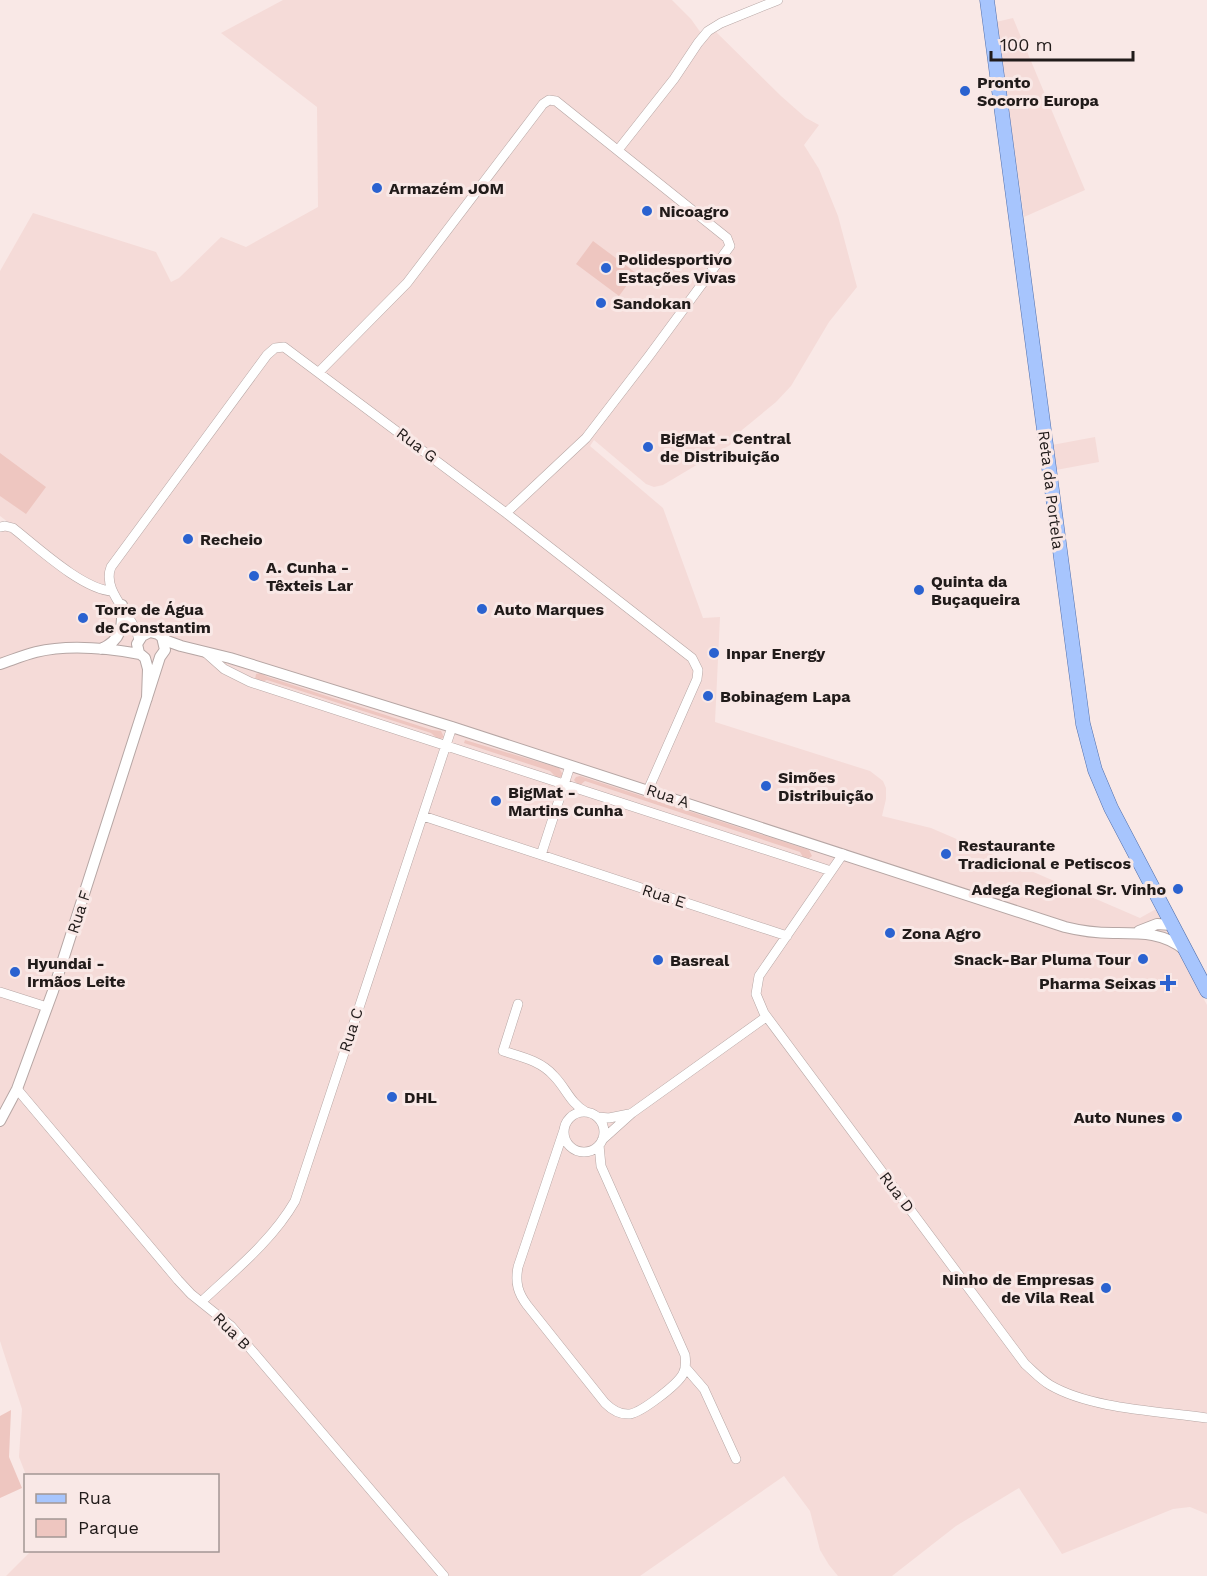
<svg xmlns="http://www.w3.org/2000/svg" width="1207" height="1576" font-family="'Work Sans',sans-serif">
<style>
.built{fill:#f5dbd8}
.green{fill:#eec6c0}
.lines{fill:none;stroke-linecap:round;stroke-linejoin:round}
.minor-casing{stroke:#b6a6a4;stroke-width:10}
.tertiary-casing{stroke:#b6a6a4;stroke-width:12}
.primary-casing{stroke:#5270ac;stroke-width:15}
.minor{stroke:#fff;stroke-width:9}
.tertiary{stroke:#fff;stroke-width:10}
.primary{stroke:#a7c5fd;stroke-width:14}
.poi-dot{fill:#2a62d0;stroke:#f9e8e6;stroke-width:2}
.labels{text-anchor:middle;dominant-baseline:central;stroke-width:6;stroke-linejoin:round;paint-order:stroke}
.poi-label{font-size:16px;font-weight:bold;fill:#211b1a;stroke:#f9e8e6;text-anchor:start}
.street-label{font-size:16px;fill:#211b1a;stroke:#f9e8e6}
</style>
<rect width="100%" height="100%" fill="#f9e8e6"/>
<!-- built -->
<path class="built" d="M 283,0 L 672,0 L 691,19 L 703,36 L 712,28 L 781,96 L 806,118 L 819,125 L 804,145 L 819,169 L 838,216 L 857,287 L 829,322 L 791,386 L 776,402 L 742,430 L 730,445 L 663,485 L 654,487 L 646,484 L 594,440 L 590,446 L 663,508 L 703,618 L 720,617 L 715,722 L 870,771 L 883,781 L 886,788 L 886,799 L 882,816 L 931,828 L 1140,918 L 1156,909 L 1207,1005 L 1207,1514 L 1190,1507 L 1173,1509 L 1062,1554 L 1019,1488 L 956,1526 L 892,1576 L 838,1576 L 829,1565 L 820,1550 L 810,1511 L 784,1476 L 640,1576 L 6,1576 L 31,1551 L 218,1550 L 218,1476 L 26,1475 L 19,1457 L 22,1409 L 0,1341 L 0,531 L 12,525 L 0,516 L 0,271 L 33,213 L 156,252 L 171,282 L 179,278 L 221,237 L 246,247 L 318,207 L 317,107 L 221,33 Z
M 1013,18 L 1085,190 L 1024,217 L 996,22 Z
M 1095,437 L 1099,462 L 1056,470 L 1052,445 Z"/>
<!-- green -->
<path class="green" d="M 593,241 L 636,273 L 619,296 L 576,264 Z
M 0,453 L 46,487 L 26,514 L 0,496 Z
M 260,673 L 268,677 L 432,730 L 441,731 L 444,737 L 439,740 L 431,733 L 267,680 L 261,682 L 255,680 L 256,674 Z
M 465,740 L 559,768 L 563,775 L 561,777 L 557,778 L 550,771 L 464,743 Z
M 580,776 L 809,850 L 812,856 L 808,859 L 803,857 L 800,852 L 585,781 L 579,786 L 574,780 L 576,777 Z
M 11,1410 L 9,1457 L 22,1488 L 0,1498 L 0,1416 Z"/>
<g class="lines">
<!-- minor casing -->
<g class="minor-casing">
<path id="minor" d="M 618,150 L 674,79 L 698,43 L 708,31 L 721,23 L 778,0
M 319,372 L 407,283 L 543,104 L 549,100 L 556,101 L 727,238 L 730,246 L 649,356 L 586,438 L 506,513
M 0,527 L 5,526 L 13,528 C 36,546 83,590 112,591
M 139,640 C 134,615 101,592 111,567 L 267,355 L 275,348 L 284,347 L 506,513 L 692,658 L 698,670 L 697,679 L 648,790
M 206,653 L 224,669 L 250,682 L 831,871
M 423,816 L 787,936
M 843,854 L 759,976 L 756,994 L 764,1013 L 1025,1364 C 1033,1371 1040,1379 1050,1385 C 1091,1409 1159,1411 1207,1418
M 541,855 L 570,766
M 0,992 L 47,1007
M 518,1004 L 503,1051 C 522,1057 541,1061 554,1076 C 566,1088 570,1103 586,1112
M 17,1089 L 178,1280 L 191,1294 L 231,1326 L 444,1576
M564 1132a20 20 0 1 1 40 0a20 20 0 1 1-40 0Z
M 598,1117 L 609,1118 L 629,1114
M 564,1130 L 518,1267 C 515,1283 518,1293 527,1305 L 605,1403 C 612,1410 620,1415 630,1414 C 642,1412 677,1385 683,1374 C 686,1368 686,1362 685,1355 L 601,1166 L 599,1145
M 602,1140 L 632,1113 L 766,1017
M 201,1302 C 234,1271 272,1241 295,1201 L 452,727
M 685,1367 L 704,1389 L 736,1459"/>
</g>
<!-- tertiary casing -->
<g class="tertiary-casing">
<path id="tertiary" d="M 101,649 C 122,640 123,626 122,605
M 0,664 C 12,660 24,655 36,652 C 69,644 107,648 140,654
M 147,698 L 148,669 L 145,658 L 139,653 L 137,644 L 142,636 L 150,632 L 158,634 L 167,641 L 181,646 L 230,658 L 452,727 L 1065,927 C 1081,931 1097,933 1113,933 C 1140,933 1163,932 1185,950
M 1139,931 L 1157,924 L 1172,925
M 0,1121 L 17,1089 L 53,991 L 160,657 L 165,650 L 162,637"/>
</g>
<!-- primary casing -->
<g class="primary-casing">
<path id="primary" d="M 987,0 L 1083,724 L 1095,770 L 1111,808 L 1207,991"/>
</g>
<!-- minor -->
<use href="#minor" class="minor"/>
<!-- tertiary -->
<use href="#tertiary" class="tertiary"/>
<!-- primary -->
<use href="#primary" class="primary"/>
</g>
<!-- markers -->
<g class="poi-dot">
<circle cx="965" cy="91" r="6"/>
<circle cx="377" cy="188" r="6"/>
<circle cx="647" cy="211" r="6"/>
<circle cx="606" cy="268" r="6"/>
<circle cx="601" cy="303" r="6"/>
<circle cx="648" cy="447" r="6"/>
<circle cx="188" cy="539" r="6"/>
<circle cx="254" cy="576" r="6"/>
<circle cx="919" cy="590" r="6"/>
<circle cx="482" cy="609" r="6"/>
<circle cx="83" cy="618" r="6"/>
<circle cx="714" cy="653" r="6"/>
<circle cx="708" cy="696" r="6"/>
<circle cx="766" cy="786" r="6"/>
<circle cx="496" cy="801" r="6"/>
<circle cx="946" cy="854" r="6"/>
<circle cx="1178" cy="889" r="6"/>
<circle cx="890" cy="933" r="6"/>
<circle cx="1143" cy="959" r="6"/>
<circle cx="658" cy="960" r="6"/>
<circle cx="15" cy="972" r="6"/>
<path d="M1165 974h6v6h6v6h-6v6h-6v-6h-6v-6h6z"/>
<circle cx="392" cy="1097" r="6"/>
<circle cx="1177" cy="1117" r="6"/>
<circle cx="1106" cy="1288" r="6"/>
</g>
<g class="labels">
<!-- poi labels -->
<g class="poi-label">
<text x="977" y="82">Pronto<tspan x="977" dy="18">Socorro Europa</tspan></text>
<text x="389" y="188">Armazém JOM</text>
<text x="659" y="211">Nicoagro</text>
<text x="618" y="259">Polidesportivo<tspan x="618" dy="18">Estações Vivas</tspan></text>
<text x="613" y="303">Sandokan</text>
<text x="660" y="438">BigMat - Central<tspan x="660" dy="18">de Distribuição</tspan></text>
<text x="200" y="539">Recheio</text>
<text x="266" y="567">A. Cunha -<tspan x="266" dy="18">Têxteis Lar</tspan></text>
<text x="931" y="581">Quinta da<tspan x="931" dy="18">Buçaqueira</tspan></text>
<text x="95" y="609">Torre de Água<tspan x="95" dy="18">de Constantim</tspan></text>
<text x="494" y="609">Auto Marques</text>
<text x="726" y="653">Inpar Energy</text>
<text x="720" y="696">Bobinagem Lapa</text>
<text x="778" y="777">Simões<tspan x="778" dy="18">Distribuição</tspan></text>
<text x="508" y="792">BigMat -<tspan x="508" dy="18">Martins Cunha</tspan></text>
<text x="958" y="845">Restaurante<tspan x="958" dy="18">Tradicional e Petiscos</tspan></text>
<text x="1166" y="889" text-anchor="end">Adega Regional Sr. Vinho</text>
<text x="902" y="933">Zona Agro</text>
<text x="1131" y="959" text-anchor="end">Snack-Bar Pluma Tour</text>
<text x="670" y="960">Basreal</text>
<text x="27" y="963">Hyundai -<tspan x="27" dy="18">Irmãos Leite</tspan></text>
<text x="1156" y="983" text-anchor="end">Pharma Seixas</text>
<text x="404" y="1097">DHL</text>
<text x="1165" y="1117" text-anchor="end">Auto Nunes</text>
<text x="1094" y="1279" text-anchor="end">Ninho de Empresas<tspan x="1094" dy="18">de Vila Real</tspan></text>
</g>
<!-- street labels -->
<g class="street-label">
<text transform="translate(417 445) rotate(37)">Rua G</text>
<text transform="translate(1051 490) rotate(83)">Reta da Portela</text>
<text transform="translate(668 796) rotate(18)">Rua A</text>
<text transform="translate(664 896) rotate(18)">Rua E</text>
<text transform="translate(79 912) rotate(-72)">Rua F</text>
<text transform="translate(351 1030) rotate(-72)">Rua C</text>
<text transform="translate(897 1192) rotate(53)">Rua D</text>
<text transform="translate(232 1331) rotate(45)">Rua B</text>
</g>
</g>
<!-- legend -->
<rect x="24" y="1474" width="195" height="78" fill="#f9e8e6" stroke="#a39694" stroke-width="1.5"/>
<rect x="36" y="1494" width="30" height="9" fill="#a7c5fd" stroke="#a39694" stroke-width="1.5"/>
<text x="78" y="1504" font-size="18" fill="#211b1a">Rua</text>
<rect x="36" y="1519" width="30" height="18" fill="#eec6c0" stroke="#a39694" stroke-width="1.5"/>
<text x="78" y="1534" font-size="18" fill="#211b1a">Parque</text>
<!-- scale -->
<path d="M991 51v9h142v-9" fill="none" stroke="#211b1a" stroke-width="3"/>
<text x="1000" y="51" font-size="18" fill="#211b1a" stroke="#f9e8e6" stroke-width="4.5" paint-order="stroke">100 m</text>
</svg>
